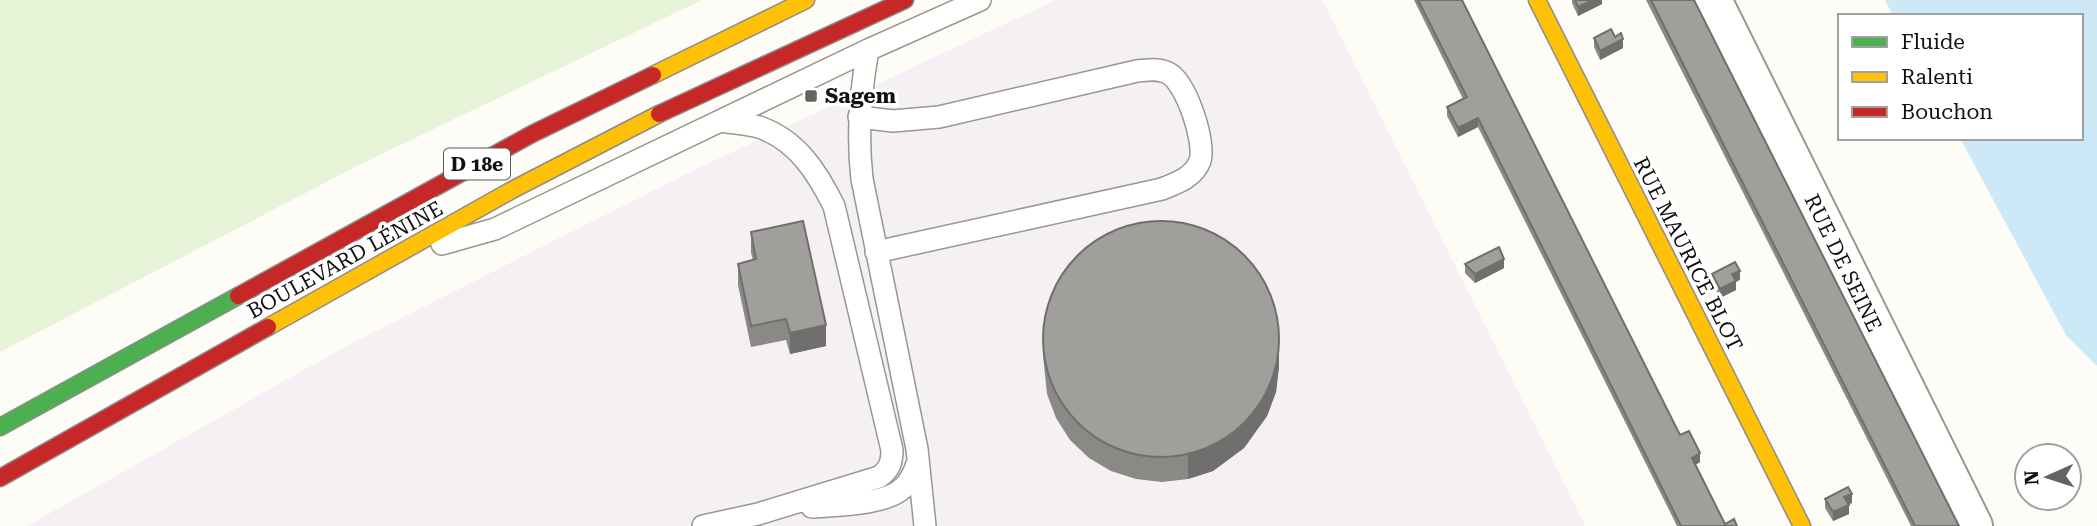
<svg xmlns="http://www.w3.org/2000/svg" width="2097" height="526" font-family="'Roboto Serif',serif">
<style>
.industrial{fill:#f5f0f3}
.green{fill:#e7f3d7}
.water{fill:#cde8f7}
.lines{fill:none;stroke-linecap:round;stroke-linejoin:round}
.lane-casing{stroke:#979795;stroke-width:24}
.street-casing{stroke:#979795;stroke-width:42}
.fast-casing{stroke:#8e8d8b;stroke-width:19}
.slow-casing{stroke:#8e8d8b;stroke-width:19}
.jam-casing{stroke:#8e8d8b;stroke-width:19}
.lane{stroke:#fffffe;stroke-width:21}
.street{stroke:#fffffe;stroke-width:38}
.fast{stroke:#4caf50;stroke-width:16}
.slow{stroke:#ffc107;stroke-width:16}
.jam{stroke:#c62828;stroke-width:16}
.wall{fill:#8a8986}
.shaded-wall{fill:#716f6d}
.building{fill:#a19f9c;stroke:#716f6d;stroke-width:2}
.poi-dot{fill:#646362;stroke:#fff;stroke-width:2.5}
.labels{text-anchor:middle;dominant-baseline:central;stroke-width:7;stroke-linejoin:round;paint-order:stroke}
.shield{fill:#fff;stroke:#585858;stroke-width:2}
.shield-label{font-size:19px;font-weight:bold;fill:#111}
.poi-label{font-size:21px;font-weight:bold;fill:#111;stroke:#fff;text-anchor:start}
.street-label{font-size:21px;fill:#111;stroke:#fff}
</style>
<rect width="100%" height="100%" fill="#fdfcf7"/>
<!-- industrial -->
<path class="industrial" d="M 1056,0 L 1322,0 L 1585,526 L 27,526 L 350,344 L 690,172 Z"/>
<!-- green -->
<path class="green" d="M 0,0 L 702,0 L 363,163 L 0,352 Z"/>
<!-- water -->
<path class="water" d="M 1885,0 L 2097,0 L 2097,366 L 2066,335 L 1960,138 L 2081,138 L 2081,16 L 1893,16 Z"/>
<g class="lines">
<!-- lane casing -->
<g class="lane-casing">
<path id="lane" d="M 868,50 C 860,93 857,135 862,179 L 917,449 L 925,526
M 859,117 L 893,121 L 939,117 L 1137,71 C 1148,70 1158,68 1168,73 C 1186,82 1206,142 1200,161 C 1193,178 1177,183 1162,189 L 876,252
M 442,244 L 495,229 L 868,50 L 980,0
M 812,507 C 837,505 885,505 903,488 C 910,481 914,473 917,464
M 703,526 L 758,514 L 879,477 C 889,470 892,463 892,450 L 834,206 C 817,172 797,140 759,127 C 747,124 732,123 720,121"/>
</g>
<!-- street casing -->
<g class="street-casing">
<path id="street" d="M 1712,0 L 1973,526"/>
</g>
<!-- fast casing -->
<g class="fast-casing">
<path id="fast" d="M 0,427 L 238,296"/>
</g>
<!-- slow casing -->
<g class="slow-casing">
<path id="slow" d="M 1537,0 L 1802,526
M 653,75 L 806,0
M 268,327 L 512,190 L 659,114"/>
</g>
<!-- jam casing -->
<g class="jam-casing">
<path id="jam" d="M 659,114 L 905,0
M 238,296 L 532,134 L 653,75
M 0,478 L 268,327"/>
</g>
<!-- lane -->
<use href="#lane" class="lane"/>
<!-- street -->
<use href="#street" class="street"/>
<!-- fast -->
<use href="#fast" class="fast"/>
<!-- slow -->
<use href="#slow" class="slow"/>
<!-- jam -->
<use href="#jam" class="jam"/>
</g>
<!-- wall -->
<path class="wall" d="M 1414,0 L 1462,0 L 1680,435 L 1700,462 L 1695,465 L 1725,524 L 1737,526 L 1677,526 L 1478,127 L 1458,137 L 1447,116 L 1447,107 L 1463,99 Z
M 1572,0 L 1602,0 L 1602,4 L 1578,16 L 1572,3 Z
M 1646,0 L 1694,0 L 1959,526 L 1911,526 Z
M 1615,37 L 1623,48 L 1600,60 L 1594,47 L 1594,38 Z
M 751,232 L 826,346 L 790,354 L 786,340 L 751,347 L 738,285 L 738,264 L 753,260 L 751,253 Z
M 1465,264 L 1504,268 L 1475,283 L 1465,273 Z
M 1712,274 L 1740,280 L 1736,281 L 1736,290 L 1720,298 L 1712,283 Z
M 1043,330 L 1279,366 L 1276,392 L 1267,416 L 1244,448 L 1213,471 L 1188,479 L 1162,482 L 1136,479 L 1111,471 L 1089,458 L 1070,440 L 1056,418 L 1047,394 L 1043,355 Z
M 1825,499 L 1852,503 L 1848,504 L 1849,514 L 1833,521 L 1825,508 Z"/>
<!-- shaded-wall -->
<path class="shaded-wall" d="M 1593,0 L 1602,0 L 1602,4 L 1578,16 L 1578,7 Z
M 1623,39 L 1623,48 L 1600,60 L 1600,51 Z
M 1478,118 L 1478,127 L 1458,137 L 1458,128 Z
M 1504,259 L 1504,268 L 1475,283 L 1475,274 Z
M 1740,271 L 1740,280 L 1732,283 L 1732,274 Z
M 1736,281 L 1736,290 L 1720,298 L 1720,289 Z
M 826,325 L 826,346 L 790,354 L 790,333 Z
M 1279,342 L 1279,366 L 1276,392 L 1267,416 L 1244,448 L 1213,471 L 1188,479 L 1188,455 Z
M 1700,453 L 1700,462 L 1692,467 L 1692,458 Z
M 1852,494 L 1852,503 L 1844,506 L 1844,497 Z
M 1849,505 L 1849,514 L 1833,521 L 1833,512 Z"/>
<!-- building -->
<path class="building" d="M 1418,0 L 1462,0 L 1680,435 L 1689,431 L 1700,453 L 1692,458 L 1725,524 L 1734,519 L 1737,526 L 1681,526 L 1478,118 L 1458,128 L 1447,107 L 1467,97 Z
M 1575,0 L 1593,0 L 1578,7 Z
M 1651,0 L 1694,0 L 1959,526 L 1915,526 Z
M 1611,29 L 1615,37 L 1621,33 L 1623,39 L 1600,51 L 1594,38 Z
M 803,221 L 826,325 L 790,333 L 786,319 L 751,326 L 738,264 L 756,259 L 751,232 Z
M1043 339a118 118 0 1 1 236 0a118 118 0 1 1-236 0Z
M 1499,247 L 1504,259 L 1475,274 L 1465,264 Z
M 1735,262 L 1740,271 L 1732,274 L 1736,281 L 1720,289 L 1712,274 Z
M 1848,487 L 1852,494 L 1844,497 L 1849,505 L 1833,512 L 1825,499 Z"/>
<!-- markers -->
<rect class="poi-dot" x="804" y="89" width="14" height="14" rx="3.5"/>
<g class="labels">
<!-- shield labels -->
<rect class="shield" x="444" y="148.5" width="66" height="31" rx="5"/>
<g class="shield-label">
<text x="477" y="164">D 18e</text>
</g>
<!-- poi labels -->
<g class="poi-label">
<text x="825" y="96">Sagem</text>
</g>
<!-- street labels -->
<g class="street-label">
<text transform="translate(1688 254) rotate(63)">RUE MAURICE BLOT</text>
<text transform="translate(345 260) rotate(-29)">BOULEVARD LÉNINE</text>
<text transform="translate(1843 263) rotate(64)">RUE DE SEINE</text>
</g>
</g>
<!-- legend -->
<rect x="1838" y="14" width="245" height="126" fill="#ffffff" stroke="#a0a0a0" stroke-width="2"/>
<rect x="1852" y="37" width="35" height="10" fill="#4caf50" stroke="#a0a0a0" stroke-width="2"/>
<text x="1901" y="49" font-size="21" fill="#111111">Fluide</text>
<rect x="1852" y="72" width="35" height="10" fill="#ffc107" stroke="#a0a0a0" stroke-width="2"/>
<text x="1901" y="84" font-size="21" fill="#111111">Ralenti</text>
<rect x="1852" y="107" width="35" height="10" fill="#c62828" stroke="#a0a0a0" stroke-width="2"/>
<text x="1901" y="119" font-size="21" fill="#111111">Bouchon</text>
<!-- north arrow -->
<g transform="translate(2048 477) rotate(267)"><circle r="33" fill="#ffffff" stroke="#a0a0a0" stroke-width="2"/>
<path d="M0-5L12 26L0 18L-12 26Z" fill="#646362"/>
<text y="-10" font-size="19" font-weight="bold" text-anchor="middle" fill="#111111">N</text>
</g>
</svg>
